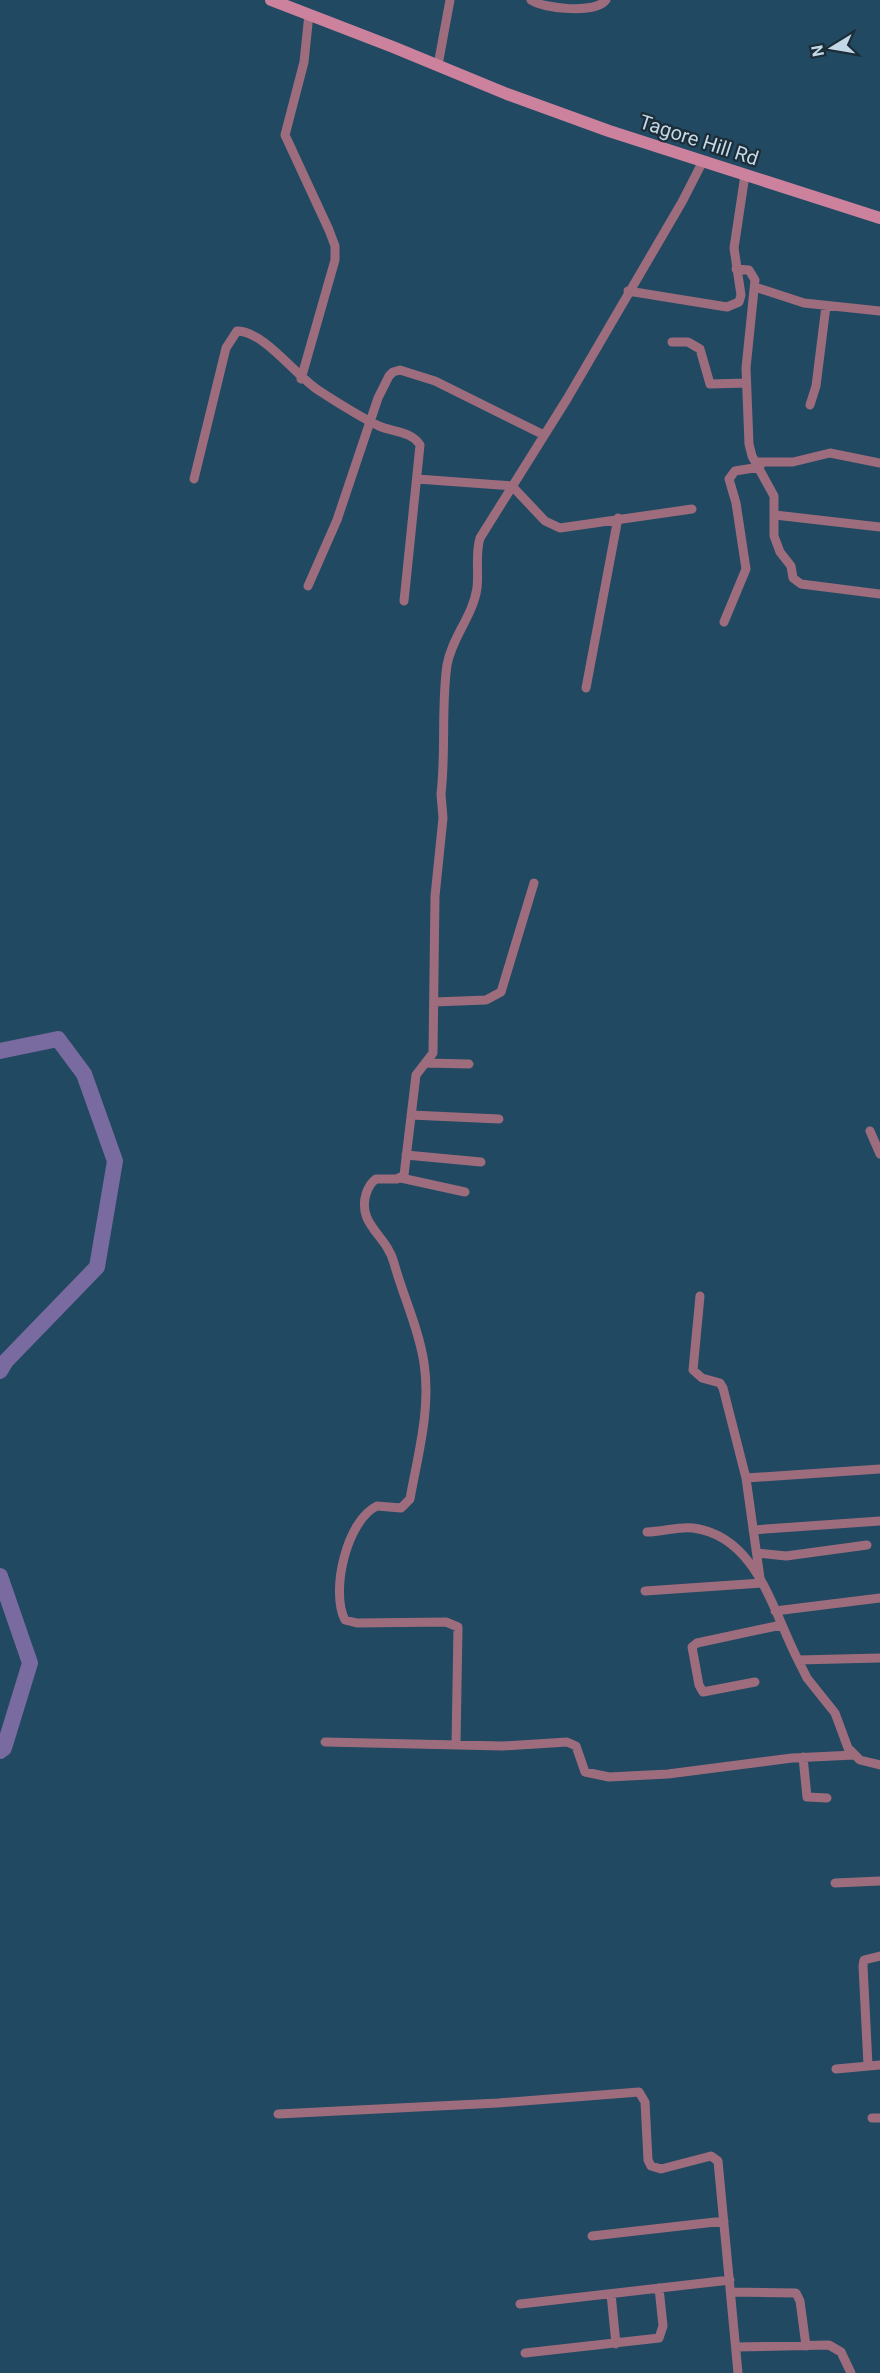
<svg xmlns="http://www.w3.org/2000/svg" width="880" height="2373" font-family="Roboto,sans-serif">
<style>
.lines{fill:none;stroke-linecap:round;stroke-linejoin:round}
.river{stroke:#796a9f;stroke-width:16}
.minor{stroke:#9d6d7e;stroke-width:9}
.secondary{stroke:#cc829d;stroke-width:12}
.labels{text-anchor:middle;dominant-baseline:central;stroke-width:4.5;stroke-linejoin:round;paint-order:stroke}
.street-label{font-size:20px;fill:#c3d8e6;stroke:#1c2d38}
</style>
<rect width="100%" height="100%" fill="#214961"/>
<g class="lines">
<!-- river -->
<path class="river" d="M 0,1051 L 58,1039 L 84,1074 L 115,1161 L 97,1267 L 6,1361 L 0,1371
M 0,1576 L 30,1663 L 4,1748 L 0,1751"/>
<!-- minor -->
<path class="minor" d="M 531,0 C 544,9 596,14 606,0
M 438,65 L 450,0
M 736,269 L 749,270 L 755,280 L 746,368 L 749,444 L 752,456 L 774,496 L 774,536 L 780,552 L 791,566 L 793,578 L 801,584 L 880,594
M 755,287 L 804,303 L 880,311
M 628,291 L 727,307 L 739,302 L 741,295 L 734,248 L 745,175
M 672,342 L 688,342 L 700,349 L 710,384 L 746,383
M 301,379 L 335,260 L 335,246 L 329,230 L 285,135 L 304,62 L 309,14
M 810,405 L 816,386 L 826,306
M 756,462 L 793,462 L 830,453 L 880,463
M 194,479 L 226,348 L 237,331 C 264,331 295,375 318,390 C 338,403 358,416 379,426 C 393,432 411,431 420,445 L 404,601
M 417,479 L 512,486 L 545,521 L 560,528 L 692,509
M 775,515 L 880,527
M 308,586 L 337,520 L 378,398 L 389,376 L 393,372 L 400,370 L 435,381 L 544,435
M 724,622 L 746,569 L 736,503 L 729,479 L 735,471 L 760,467
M 586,688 L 618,518
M 434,1002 L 486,1000 L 501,992 L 534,883
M 426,1063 L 469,1064
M 411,1115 L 499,1119
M 870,1131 L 880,1154
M 406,1155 L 481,1162
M 401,1178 L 465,1192
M 700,1296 L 693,1370 L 702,1378 L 720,1383 L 723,1388 L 746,1478 L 760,1578
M 746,1478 L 880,1469
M 753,1530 L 880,1521
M 647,1532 C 662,1532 679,1526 693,1528 C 757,1536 773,1612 798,1660
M 757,1553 L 786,1556 L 867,1545
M 645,1591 L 762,1583
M 775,1611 L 880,1598
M 880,1658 L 798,1660 L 807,1678 L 835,1713 L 848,1748 L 860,1760 L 880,1765
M 755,1682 L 703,1692 L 699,1685 L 692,1647 L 697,1643 L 781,1625
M 325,1742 L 503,1746 L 567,1742 L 576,1746 L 585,1772 L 609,1777 L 668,1774 L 792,1758 L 854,1755
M 456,1745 L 458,1627 L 446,1622 L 357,1623 L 345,1620 C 330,1591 347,1520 377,1506 L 401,1508 L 410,1499 C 418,1454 431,1409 424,1363 C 419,1329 403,1296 394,1263 C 387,1235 357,1225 366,1194 C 368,1188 370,1183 376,1179 L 397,1179 L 404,1175 L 416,1075 L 433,1053 L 435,896 L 443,818 L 441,794 C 446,751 441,707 447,665 C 452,637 473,616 477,588 C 479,571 475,555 480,538 L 567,399 L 682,202 L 703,161
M 803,1757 L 807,1797 L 827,1798
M 835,1883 L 880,1881
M 868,2065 L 863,1966 L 864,1960 L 880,1956
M 836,2069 L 880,2065
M 278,2114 L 498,2103 L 639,2092 L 645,2102 L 648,2160 L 651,2166 L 661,2169 L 711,2156 L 718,2161 L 738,2373
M 872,2118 L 880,2118
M 592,2236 L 724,2221
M 731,2292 L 796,2293 L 800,2301 L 806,2346
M 611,2294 L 616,2344
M 520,2304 L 730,2280
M 736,2347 L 829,2345 L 841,2352 L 851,2373
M 525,2353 L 659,2338 L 663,2326 L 659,2288"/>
<!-- secondary -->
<path class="secondary" d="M 271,0 L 393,47 L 507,94 L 609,131 L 880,218"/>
</g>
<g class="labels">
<!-- street labels -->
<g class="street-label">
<text transform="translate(699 140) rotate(18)">Tagore Hill Rd</text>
</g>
</g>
<!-- north arrow -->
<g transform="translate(832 48) rotate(259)" stroke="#1c2d38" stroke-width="4.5" paint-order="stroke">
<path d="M0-4.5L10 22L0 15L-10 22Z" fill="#c3d8e6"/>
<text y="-9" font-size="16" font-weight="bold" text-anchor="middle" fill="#c3d8e6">N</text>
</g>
</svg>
